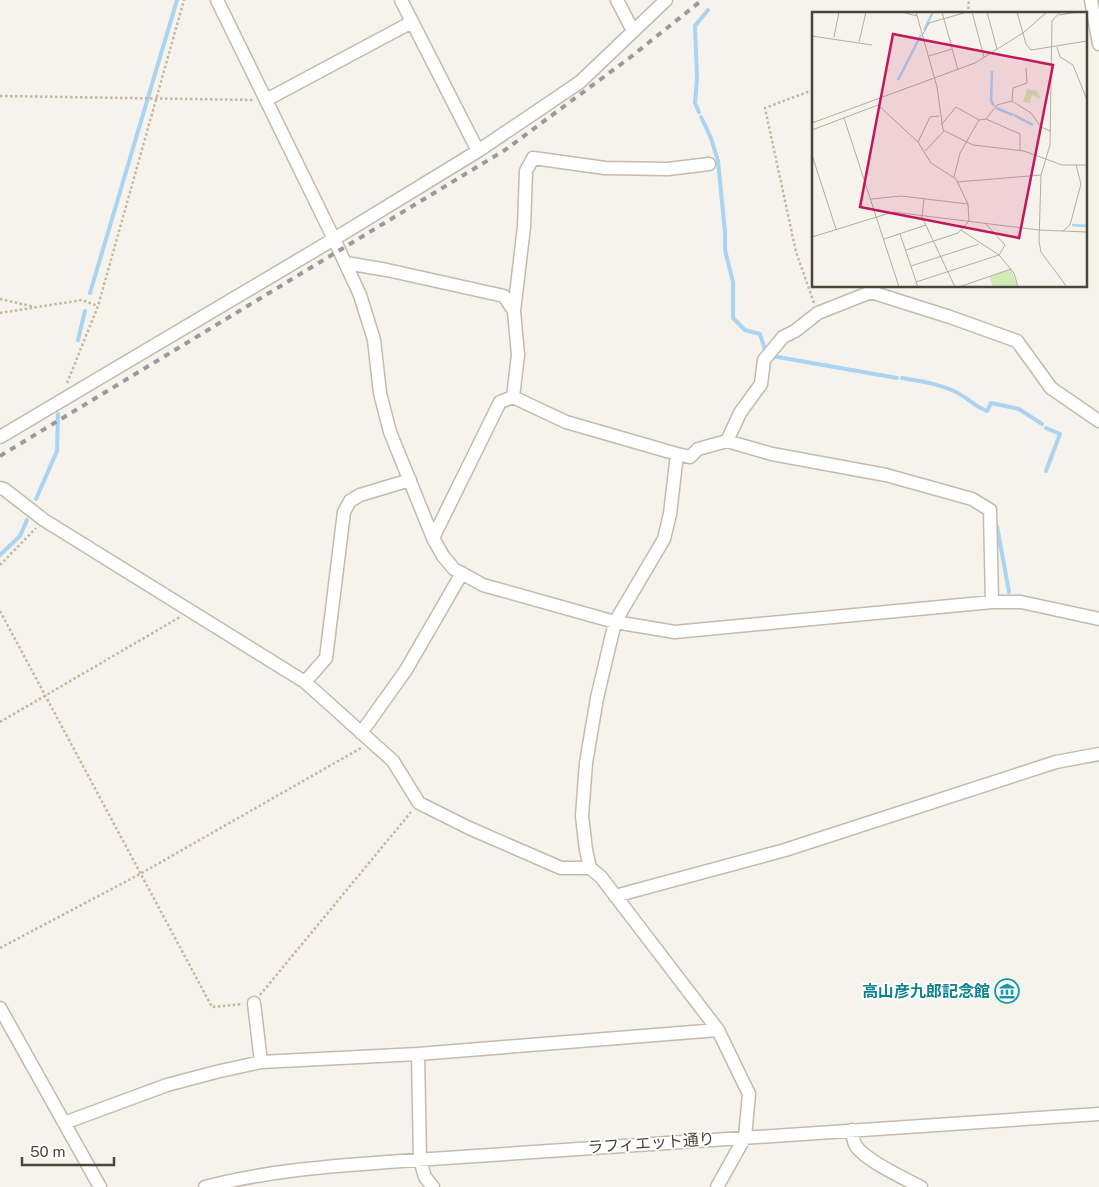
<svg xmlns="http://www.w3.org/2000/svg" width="1099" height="1187" font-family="'Public Sans','Noto Sans JP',sans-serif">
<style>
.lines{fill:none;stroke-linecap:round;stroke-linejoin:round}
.stream{stroke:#a9d4f2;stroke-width:4}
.minor-casing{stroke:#c2bbae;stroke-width:15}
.path{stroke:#c4b79f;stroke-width:2.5;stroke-dasharray:2.5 2.5;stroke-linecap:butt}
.minor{stroke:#fff;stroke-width:12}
.rail{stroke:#9a9a9a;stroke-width:4;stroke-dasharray:6 6;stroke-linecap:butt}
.labels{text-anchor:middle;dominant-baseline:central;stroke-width:4;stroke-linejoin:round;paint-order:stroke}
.culture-label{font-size:16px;font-weight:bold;fill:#0d838f;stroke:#fff;text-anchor:end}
.street-label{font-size:16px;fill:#4b4439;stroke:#fff}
.inset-river{fill:none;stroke:#a9d4f2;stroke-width:2.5}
.inset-road{fill:none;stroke:#b2ada4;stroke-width:1}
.view{fill:#c2185b;fill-opacity:0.15;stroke:#c2185b;stroke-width:2.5}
.inset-edge{fill:none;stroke:#4b4439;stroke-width:2.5}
</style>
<rect width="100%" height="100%" fill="#f6f3ec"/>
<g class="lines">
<!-- stream -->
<path class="stream" d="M 699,112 L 695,103 L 697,78 L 695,26 L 708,10
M 701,117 L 711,138 L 718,161 L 725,232 L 725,250 L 733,282 L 733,318 L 745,330 L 760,334 L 766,353
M 90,293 L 177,0
M 78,340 L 85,311
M 772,356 L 897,378
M 902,378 C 921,381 939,384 956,392 C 967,397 975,407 987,411 L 991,403 L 1019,409 L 1042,424
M 1046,428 L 1060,434 L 1046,471
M 36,499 L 57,451 L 58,414
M 997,526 L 1009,592
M 0,555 L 20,536 L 27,520"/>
<!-- minor casing -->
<g class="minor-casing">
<path id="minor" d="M 217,0 L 334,239 L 360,295 L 374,340 L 380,393 L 390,432 L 433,538 L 443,556 L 454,569 L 483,585 L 615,622 L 675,632 L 992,602 L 1021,602 L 1099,619
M 401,0 L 478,151
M 617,0 L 633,31
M 1091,0 L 1099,44
M 266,100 L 412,22
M 346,263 L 387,270 L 504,296 L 514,311
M 513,397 L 518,355 L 514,311 L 524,227 L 526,171 L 533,158 L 605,168 L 668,169 L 709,164
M 0,437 L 334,239 L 478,151 L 580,82 L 666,0
M 727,441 L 740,413 L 761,384 L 764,360 L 783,337 L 795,331 L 818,313 L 871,292 L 950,317 L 1017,341 L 1051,388 L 1099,421
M 0,488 L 4,489 L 44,520 L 305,682 L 393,761 L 419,803 L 469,828 L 561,868 L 590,868 L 601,877 L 718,1030 L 749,1094 L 745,1137 L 717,1187
M 433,538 L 500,402 L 513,397 L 566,422 L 677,454 L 690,457 L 698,449 L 727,441 L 772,454 L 886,475 L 972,499 L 990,510 L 992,602
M 305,682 L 326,658 L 344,512 L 350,501 L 360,495 L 410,480
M 361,733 L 406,670 L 462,573
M 590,868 L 586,850 L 582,816 L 586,763 L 597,698 L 615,622 L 664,539 L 670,514 L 677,454
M 615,896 L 785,850 L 1056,762 L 1099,754
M 254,1003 L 261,1062
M 0,1008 L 100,1187
M 418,1054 L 420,1160 L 425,1177 L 433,1187
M 64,1123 L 167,1085 L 216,1072 L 261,1062 L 418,1054 L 718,1030
M 852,1130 C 853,1136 853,1141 856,1146 C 865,1160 905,1179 921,1187
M 205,1187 C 269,1170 335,1166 401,1161 L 1099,1114"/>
</g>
<!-- path -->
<path class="path" d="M 968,14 L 969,0
M 813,90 L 765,108 L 796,252 L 814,303
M 0,96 L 253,100
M 0,299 L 35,307
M 0,313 L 82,300 L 98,306
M 67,383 L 98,306 L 184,0
M 0,565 L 36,528
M 0,611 L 212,1007 L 243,1004
M 0,722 L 180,617
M 0,948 L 140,874 L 361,748
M 260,995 L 411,812"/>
<!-- minor -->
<use href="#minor" class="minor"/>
<!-- rail -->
<path class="rail" d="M 0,456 L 505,150 L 632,56 L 702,0"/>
</g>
<!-- icons -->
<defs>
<g id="museum-ring" transform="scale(1.25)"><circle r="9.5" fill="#fff" stroke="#0f9aa8" stroke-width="1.5"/><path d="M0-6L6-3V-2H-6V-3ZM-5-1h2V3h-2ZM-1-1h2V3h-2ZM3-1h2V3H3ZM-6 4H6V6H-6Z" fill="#0f9aa8"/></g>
</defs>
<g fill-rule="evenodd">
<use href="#museum-ring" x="1007" y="991"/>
</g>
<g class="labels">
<!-- culture labels -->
<g class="culture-label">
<text x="990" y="991">高山彦九郎記念館</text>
</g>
<!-- street labels -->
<g class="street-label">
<text transform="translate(651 1143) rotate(-4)">ラフィエット通り</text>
</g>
</g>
<!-- overview -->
<g transform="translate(812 12)">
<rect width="275" height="275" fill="#f6f3ec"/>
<path d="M 215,77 L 225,79 L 229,87 L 220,83 L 218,91 L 211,90 ZM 199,257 L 206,275 L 181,275 L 177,264 Z" fill="#d2eab5"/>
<path class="inset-river" d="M 112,18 L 121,0M 180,59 L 179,89 L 182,94M 86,68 L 109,23M 184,96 L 201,103M 202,103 L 221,113M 260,213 L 275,214"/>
<path class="inset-road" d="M 90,0 L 105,4M 104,0 L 125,75 L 131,118 L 161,133 L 212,139 L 250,153 L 275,153M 130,0 L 146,58M 160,0 L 172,45M 175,0 L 185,37M 205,0 L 214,32 L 219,38 L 275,29M 248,0 L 240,9 L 238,133 L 229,163 L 227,230 L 229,240 L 255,275M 247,3 L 266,0M 111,22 L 117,11 L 155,0M 0,24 L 60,33M 22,25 L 27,0M 47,30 L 54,0M 245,35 L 248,45 L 261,53 L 275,88M 117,44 L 140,37M 200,89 L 201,76 L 215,71 L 214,56M 32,106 L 87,275M 174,107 L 185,93 L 200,89 L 219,101 L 229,115 L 238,119M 0,111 L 163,51 L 211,21 L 235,0M 129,113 L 144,95 L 167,108 L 174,107 L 208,122 L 208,138M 0,118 L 66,93 L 106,130 L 119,151 L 144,167 L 156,192 L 157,209 L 146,221 L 94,238M 106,130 L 118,105 L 127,104M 113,139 L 132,119M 0,143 L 24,217M 142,165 L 148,141 L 167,108M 146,170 L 229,163M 59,187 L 89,184 L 156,192M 112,187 L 110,205 L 143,275M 149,218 L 187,243 L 202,261 L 206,275M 251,219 L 258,213 L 269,172 L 264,153M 88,222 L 106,275M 0,225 L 81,200 L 227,218 L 275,220M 72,227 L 114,213M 99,254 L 167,232M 104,270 L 187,243 L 193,233 L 173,211M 147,275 L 199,257"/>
<path class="view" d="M 81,22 L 241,53 L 207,226 L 48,195 Z"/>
<rect width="275" height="275" class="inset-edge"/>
</g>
<!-- scale -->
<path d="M22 1157v8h92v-8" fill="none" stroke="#4b4439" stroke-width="2.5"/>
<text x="30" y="1157" font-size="15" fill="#4b4439" stroke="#ffffff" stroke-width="4" paint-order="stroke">50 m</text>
</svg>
